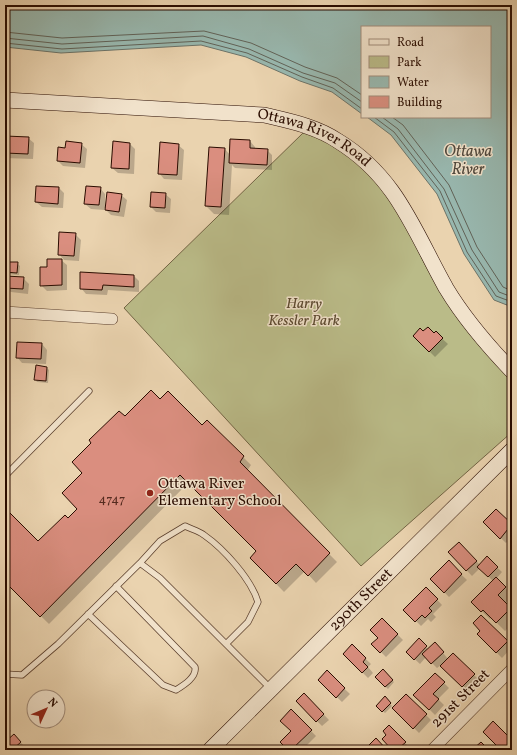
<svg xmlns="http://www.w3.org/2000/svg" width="517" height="755" font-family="Vollkorn,serif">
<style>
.green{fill:#babb88;stroke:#726444}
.water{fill:#98b7ae;stroke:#6c7368}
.shadow{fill:#0003}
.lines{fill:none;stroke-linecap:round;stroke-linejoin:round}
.shore{stroke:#616257;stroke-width:1}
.building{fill:#da8e7f;stroke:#2a0c00}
.lane-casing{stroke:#5a3e2c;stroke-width:7}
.street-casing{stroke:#5a3e2c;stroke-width:12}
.secondary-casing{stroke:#2a0c00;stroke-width:16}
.lane{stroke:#f1e2cb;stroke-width:5.5}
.street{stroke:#f1e2cb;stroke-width:11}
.secondary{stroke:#f1e2cb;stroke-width:15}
.poi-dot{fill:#8f2418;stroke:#f1e2cb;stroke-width:1.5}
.labels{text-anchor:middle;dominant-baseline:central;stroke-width:3;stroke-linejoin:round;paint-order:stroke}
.number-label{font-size:13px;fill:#562c20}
.street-label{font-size:15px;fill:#2a0c00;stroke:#f1e2cb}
.park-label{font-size:15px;font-style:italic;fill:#5c4930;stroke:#f1e2cb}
.poi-label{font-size:15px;fill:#2a0c00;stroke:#f1e2cb;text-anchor:start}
.water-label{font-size:16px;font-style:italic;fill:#50483d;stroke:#f1e2cb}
</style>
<rect width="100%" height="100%" fill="#ead3af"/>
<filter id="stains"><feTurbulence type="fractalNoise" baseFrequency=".005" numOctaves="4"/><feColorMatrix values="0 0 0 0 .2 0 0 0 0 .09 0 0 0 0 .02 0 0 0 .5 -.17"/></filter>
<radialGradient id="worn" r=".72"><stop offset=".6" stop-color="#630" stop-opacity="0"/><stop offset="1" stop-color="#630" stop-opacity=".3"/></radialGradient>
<!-- green -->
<path class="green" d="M 303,133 C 335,143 364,165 384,191 C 407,221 420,260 441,292 C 458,320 482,345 503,371 L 512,381 L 512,432 L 361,566 L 124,308 Z"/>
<!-- water -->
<path class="water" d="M 5,5 L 512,5 L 512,307 L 494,300 L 464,254 L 437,194 L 391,135 L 367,117 L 490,117 L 490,27 L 362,27 L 362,114 L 332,92 L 300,81 L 246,57 L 201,45 L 61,53 L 5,47 Z"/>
<!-- shadow -->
<path class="shadow" d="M 5,137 L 28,138 L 34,143 L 33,159 L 5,158 Z
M 250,141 L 255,147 L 255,149 L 267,150 L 272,155 L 272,170 L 235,168 L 232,165 L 229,215 L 214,214 L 206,206 L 225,149 L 230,155 Z
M 81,144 L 87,149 L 85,168 L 63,166 L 58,161 Z
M 130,144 L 135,149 L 134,174 L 118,173 L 112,168 Z
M 178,145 L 184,150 L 182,180 L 164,179 L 159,173 Z
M 59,188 L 64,193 L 63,208 L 42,207 L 36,202 Z
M 100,188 L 105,194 L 105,207 L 121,195 L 127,200 L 124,217 L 111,215 L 104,208 L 104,210 L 91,209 L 85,204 Z
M 165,194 L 171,199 L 170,213 L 156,212 L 151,207 Z
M 75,234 L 81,240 L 79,261 L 64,260 L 59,254 Z
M 61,260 L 67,265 L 67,290 L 47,291 L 41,285 L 48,268 Z
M 5,263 L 17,263 L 20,266 L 19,275 L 7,274 L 5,272 Z
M 81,273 L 134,276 L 139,281 L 139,292 L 108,290 L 107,295 L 86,294 L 81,288 Z
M 23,278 L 29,284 L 28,294 L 11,292 L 5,287 Z
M 423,333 L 434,334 L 436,333 L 448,344 L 435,357 L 414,336 Z
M 42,344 L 47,350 L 46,364 L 22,363 L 17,357 Z
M 47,368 L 49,370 L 48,383 L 37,382 L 35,379 Z
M 160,400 L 202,426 L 207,421 L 251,465 L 247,471 L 337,562 L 316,583 L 305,571 L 284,592 L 251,558 L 258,551 L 189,482 L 49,624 L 5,581 L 5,509 L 38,542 L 69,519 L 79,509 L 83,473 L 125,418 Z
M 496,510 L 512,526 L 512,537 L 506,543 L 484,522 Z
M 459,543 L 480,565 L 487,558 L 502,572 L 496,579 L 512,594 L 512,597 L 505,603 L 512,610 L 512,624 L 505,631 L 491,617 L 490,619 L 472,602 L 493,581 L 480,568 L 472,576 L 449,552 Z
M 448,562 L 467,580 L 449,597 L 431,579 Z
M 426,588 L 442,605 L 433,614 L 436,617 L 431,622 L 428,619 L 421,626 L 405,610 Z
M 382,619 L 403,640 L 386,657 L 373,644 L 379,638 Z
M 482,631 L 507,642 L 512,647 L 502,658 L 478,634 Z
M 419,640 L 428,649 L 440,649 L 448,659 L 453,654 L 479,680 L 468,691 L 441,665 L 437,668 L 426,657 L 420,664 L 407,652 Z
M 352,646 L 371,664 L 368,667 L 373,673 L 368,678 L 344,654 Z
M 383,671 L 394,682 L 388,689 L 376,677 Z
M 327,672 L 350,694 L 342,702 L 319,680 Z
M 435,674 L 449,688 L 438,699 L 444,705 L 435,715 L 415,695 Z
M 304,694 L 329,720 L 322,726 L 297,701 Z
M 406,695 L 431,720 L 419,733 L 394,708 Z
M 385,698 L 392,706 L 385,713 L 377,706 Z
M 291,711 L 316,736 L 302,750 L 290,750 L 292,731 Z
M 5,723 L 11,731 L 5,736 Z
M 494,723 L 512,741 L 512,750 L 503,750 Z
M 389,727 L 410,748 L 408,750 L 394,750 L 383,739 L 388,735 Z
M 14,735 L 23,745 L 17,750 L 10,750 L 5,744 Z
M 253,745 L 257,750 L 248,750 Z"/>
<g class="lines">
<!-- shore -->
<path class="shore" d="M 5,32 L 62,38 L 204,31 L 251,43 L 305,67 L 337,78 L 362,95
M 5,38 L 62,44 L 203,36 L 249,49 L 303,73 L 335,83 L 362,102
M 5,43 L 62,49 L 201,41 L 247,53 L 302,77 L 333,88 L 362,109
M 374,117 L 394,132 L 440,191 L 467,252 L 496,296 L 512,302
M 382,117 L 398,129 L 444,189 L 472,250 L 499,292 L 512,297
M 392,117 L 403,125 L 449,185 L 477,247 L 503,287 L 512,291"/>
</g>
<!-- building -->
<path class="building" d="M 5,136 L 29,137 L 28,154 L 5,153 Z
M 230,139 L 250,140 L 250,148 L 268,149 L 267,165 L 229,163 Z
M 66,141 L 82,143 L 80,163 L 57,161 L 58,147 L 65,148 Z
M 113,141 L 130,143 L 129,169 L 111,168 Z
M 160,142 L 179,144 L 177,175 L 158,174 Z
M 209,147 L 225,148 L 221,207 L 205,206 Z
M 36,186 L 59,187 L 58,204 L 35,202 Z
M 86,186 L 101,187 L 99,205 L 84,204 Z
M 107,192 L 122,194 L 119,212 L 105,210 Z
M 151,192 L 166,193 L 165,208 L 150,207 Z
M 59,232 L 76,233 L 74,256 L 58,255 Z
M 47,259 L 62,259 L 62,285 L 40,286 L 40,267 L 47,267 Z
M 5,262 L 18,262 L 17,273 L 5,272 Z
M 80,272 L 134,275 L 134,287 L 103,285 L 102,290 L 80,289 Z
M 5,276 L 24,277 L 23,289 L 5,288 Z
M 428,327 L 434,333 L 436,331 L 443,338 L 429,352 L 413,336 L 420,328 L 423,331 Z
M 17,342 L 42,343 L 41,359 L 16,358 Z
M 36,365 L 47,367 L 46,381 L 34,380 Z
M 151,390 L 160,399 L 168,391 L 202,425 L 207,420 L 244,456 L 240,462 L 330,553 L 308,576 L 296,564 L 276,584 L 250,558 L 256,551 L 180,475 L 40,617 L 5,582 L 5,508 L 38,541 L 65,515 L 68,518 L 77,509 L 62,493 L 82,473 L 72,462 L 91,443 L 89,440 L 119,411 L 125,416 Z
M 496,509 L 512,524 L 500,539 L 483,522 Z
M 459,542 L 477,561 L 466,571 L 448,552 Z
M 487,556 L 498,567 L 488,577 L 477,567 Z
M 449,560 L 462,574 L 444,593 L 430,579 Z
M 496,577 L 506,587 L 498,595 L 511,608 L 496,623 L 483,610 L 481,612 L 471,602 Z
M 426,587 L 438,599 L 429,608 L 432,611 L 425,618 L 422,615 L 415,622 L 403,610 Z
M 481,615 L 508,641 L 496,653 L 477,634 L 480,631 L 473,623 Z
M 382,618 L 398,634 L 380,653 L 371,644 L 378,638 L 370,630 Z
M 419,638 L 427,646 L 414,660 L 406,652 Z
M 435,642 L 444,652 L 431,664 L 422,654 Z
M 352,644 L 366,658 L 363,662 L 368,667 L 362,673 L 343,654 Z
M 453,653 L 475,674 L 462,687 L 440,666 Z
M 383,669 L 393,680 L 385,687 L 375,677 Z
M 327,670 L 345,688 L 336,698 L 318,680 Z
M 435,673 L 445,682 L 433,694 L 439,699 L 429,710 L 413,695 Z
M 304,693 L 324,714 L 316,722 L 296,701 Z
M 406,694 L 427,714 L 413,729 L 392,708 Z
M 385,696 L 391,703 L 382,712 L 376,706 Z
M 291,709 L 312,730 L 291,750 L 288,750 L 280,742 L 291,731 L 280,721 Z
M 493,721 L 512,740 L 504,750 L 501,750 L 483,732 Z
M 389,725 L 406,742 L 399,748 L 397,746 L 392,750 L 382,739 L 386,735 L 383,731 Z
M 14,734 L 21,742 L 12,750 L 9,750 L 5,746 L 5,742 Z
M 376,738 L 387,750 L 370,750 L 367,747 Z
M 481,742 L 489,750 L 472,750 Z"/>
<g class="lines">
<!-- lane casing -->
<g class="lane-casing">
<path id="lane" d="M 5,476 L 89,391
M 140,563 L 160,541 L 185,526 C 191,529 199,531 204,535 C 224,549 251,579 258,602 L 248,622 L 227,643
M 88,614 L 163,685 L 176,690 C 184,685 197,677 195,667 L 116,586
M 5,674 L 22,675 L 58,644 L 140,563 L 160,578 L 271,689"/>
</g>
<!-- street casing -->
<g class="street-casing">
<path id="street" d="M 5,312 L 112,319
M 432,750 L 512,669"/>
</g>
<!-- secondary casing -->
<g class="secondary-casing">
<g id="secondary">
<path id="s1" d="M 5,100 L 264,115 C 289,121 316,126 338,141 C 397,177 414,231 446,288 C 464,318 488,346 512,371"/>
<path id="s2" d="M 210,750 L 512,450"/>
</g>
</g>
<!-- lane -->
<use href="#lane" class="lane"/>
<!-- street -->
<use href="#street" class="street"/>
<!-- secondary -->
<use href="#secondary" class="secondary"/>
</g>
<!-- markers -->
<circle class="poi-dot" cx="150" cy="493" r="4"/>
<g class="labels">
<!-- number labels -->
<g class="number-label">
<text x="112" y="500">4747</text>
</g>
<!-- street labels -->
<g class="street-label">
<text stroke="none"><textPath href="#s1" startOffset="315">Ottawa River Road</textPath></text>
<text stroke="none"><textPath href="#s2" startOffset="213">290th Street</textPath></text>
<text transform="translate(461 699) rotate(-45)">291st Street</text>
</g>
<!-- park labels -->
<g class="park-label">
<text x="304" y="304">Harry<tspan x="304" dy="17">Kessler Park</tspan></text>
</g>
<!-- poi labels -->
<g class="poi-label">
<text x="158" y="484">Ottawa River<tspan x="158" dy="17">Elementary School</tspan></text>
</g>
<!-- water labels -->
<g class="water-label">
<text x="468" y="152">Ottawa<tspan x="468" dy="18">River</tspan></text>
</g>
</g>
<!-- margin -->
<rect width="517" height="755" fill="none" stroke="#ead3af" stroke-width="20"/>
<rect x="6" y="6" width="505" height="743" fill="none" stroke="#2a0c00" stroke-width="2"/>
<rect x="10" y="10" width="497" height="735" fill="none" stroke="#2a0c00"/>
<!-- legend -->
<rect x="361" y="26" width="130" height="92" fill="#f1e2cb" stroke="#a18c7a"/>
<rect x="369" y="39" width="20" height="6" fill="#f1e2cb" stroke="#a18c7a"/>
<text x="397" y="46" font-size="12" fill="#2a0c00">Road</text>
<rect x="369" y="56" width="20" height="12" fill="#babb88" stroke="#a18c7a"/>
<text x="397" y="66" font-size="12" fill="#2a0c00">Park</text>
<rect x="369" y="76" width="20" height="12" fill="#98b7ae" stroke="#a18c7a"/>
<text x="397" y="86" font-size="12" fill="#2a0c00">Water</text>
<rect x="369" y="96" width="20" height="12" fill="#da8e7f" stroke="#a18c7a"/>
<text x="397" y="106" font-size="12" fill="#2a0c00">Building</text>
<!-- north arrow -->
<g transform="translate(46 709) rotate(46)"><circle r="19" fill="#f1e2cb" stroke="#a18c7a"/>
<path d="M0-3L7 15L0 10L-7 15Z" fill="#8f2418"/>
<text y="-6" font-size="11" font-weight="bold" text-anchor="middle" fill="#2a0c00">N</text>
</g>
<rect width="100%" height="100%" filter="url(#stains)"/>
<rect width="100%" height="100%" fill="url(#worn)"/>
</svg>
